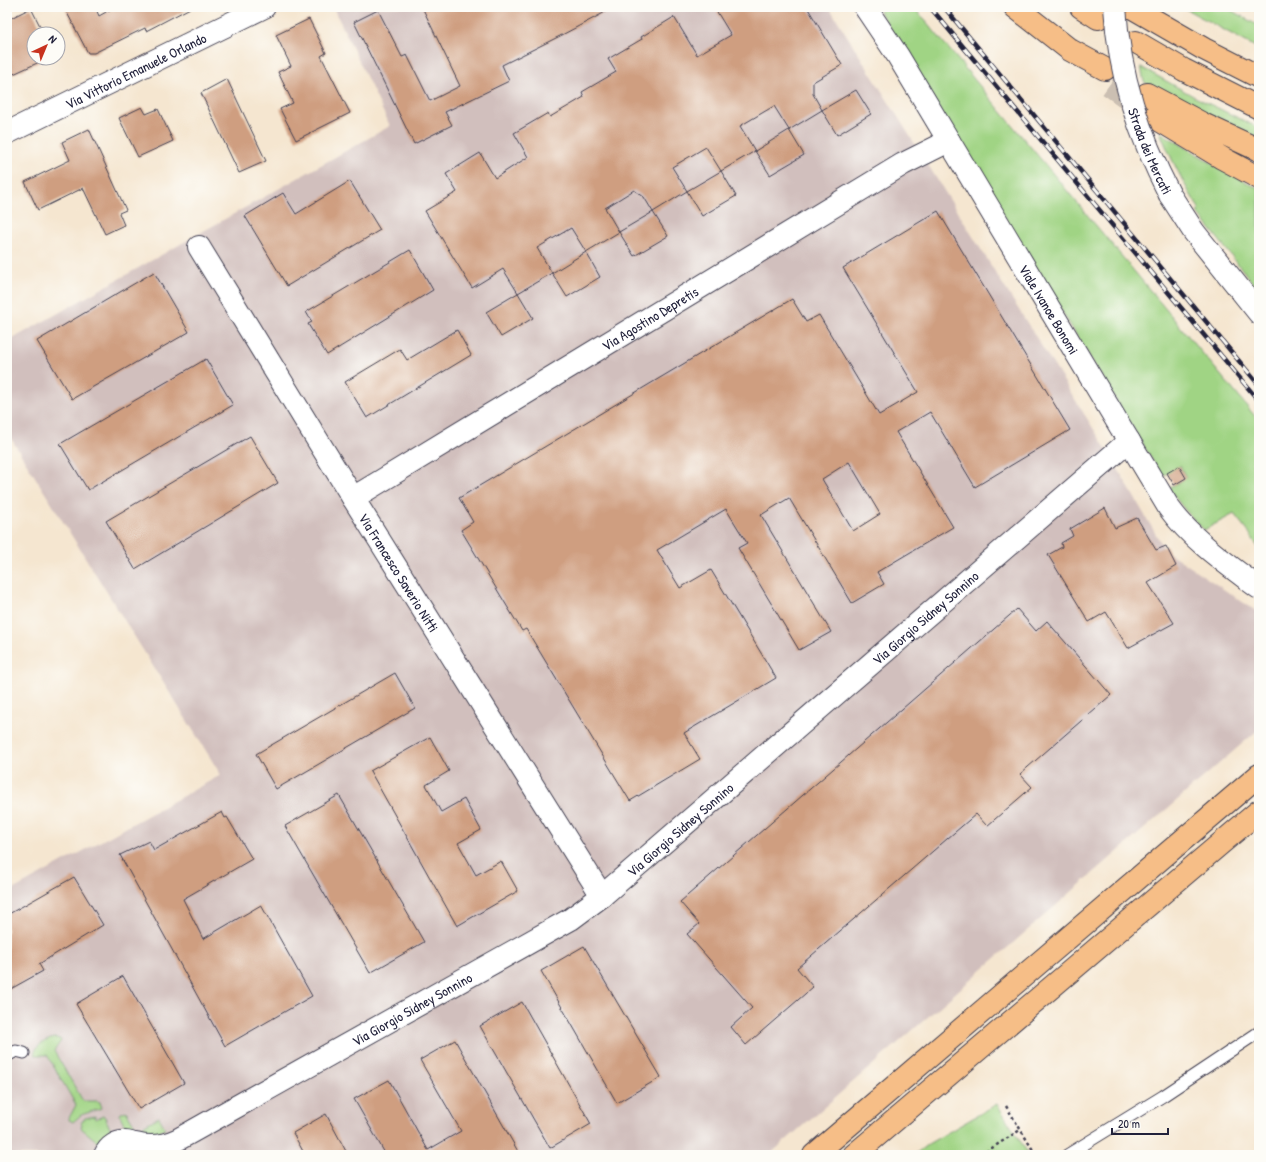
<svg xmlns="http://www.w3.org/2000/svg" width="1266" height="1162" font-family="'Patrick Hand',sans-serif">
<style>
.industrial{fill:#d1bfbd}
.green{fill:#a0d484;stroke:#617b60}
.building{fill:#cf9e80;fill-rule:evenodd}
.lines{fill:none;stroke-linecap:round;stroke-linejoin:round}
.trunk-tunnel{stroke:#cbbfb2;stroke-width:22;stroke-dasharray:22 11;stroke-linecap:butt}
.service-casing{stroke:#423f51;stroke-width:13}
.minor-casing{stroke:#423f51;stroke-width:24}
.tertiary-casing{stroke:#423f51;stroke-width:24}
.trunk-casing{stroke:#423f51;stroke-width:24}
.path{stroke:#423f51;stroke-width:2.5;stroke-dasharray:3 3;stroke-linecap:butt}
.service{stroke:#fff;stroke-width:11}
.minor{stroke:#fff;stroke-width:22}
.tertiary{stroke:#fff;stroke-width:22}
.trunk{stroke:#f6be87;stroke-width:22}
.rail-casing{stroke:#22223b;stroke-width:4.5}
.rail{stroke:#fdfcf7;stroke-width:3;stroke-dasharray:9;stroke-linecap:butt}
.tertiary-bridge-casing{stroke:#423f51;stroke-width:24;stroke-linecap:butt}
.tertiary-bridge{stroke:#fff;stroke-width:22}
.labels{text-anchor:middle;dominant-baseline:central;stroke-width:3;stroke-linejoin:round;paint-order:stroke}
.street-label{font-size:14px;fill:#22223b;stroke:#fdfcf7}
</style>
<rect width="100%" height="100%" fill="#fdfcf7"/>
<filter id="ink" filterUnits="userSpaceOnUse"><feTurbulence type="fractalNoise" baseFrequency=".025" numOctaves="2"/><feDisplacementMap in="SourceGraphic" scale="8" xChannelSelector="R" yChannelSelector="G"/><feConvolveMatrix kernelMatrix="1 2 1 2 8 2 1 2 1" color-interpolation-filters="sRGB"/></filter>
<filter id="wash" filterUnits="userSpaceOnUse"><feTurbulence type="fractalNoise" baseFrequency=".012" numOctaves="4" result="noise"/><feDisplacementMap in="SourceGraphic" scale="16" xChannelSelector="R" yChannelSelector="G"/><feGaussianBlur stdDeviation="0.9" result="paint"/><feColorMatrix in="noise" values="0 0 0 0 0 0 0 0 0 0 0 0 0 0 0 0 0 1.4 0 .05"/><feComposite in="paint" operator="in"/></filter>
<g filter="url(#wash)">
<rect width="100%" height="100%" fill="#f5e6d0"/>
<!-- industrial -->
<path class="industrial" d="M 333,7 L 829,7 L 1108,452 L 1165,550 L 1259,613 L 1259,729 L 769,1155 L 7,1155 L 7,893 L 221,775 L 7,432 L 7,342 L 390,126 Z"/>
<!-- green -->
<path class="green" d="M 877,7 L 914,7 L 1259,421 L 1259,549 L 1250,534 L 1234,514 L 1204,530 C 1191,517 1179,504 1169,488 L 1186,478 L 1180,466 L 1162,476 Z
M 1182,7 L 1225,7 L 1259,26 L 1259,49 Z
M 1141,67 L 1195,97 L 1259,128 L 1259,139 L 1190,107 L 1144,82 Z
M 1160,132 L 1215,165 L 1259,189 L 1259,291 L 1197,212 L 1200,210 C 1184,185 1171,159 1160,132 Z
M 54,1038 L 60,1039 L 61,1041 L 54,1051 L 83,1101 L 97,1101 L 100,1102 L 102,1108 L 81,1115 L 73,1122 L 69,1120 L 69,1118 L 76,1105 L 47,1055 L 35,1055 L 34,1054 C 36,1045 46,1040 54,1038 Z
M 997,1104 L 1029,1155 L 914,1155 L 928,1144 Z
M 126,1111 L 137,1129 L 159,1117 L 165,1128 L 155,1134 L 156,1137 C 138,1135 127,1135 120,1115 L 121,1113 Z
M 95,1116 L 96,1119 L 103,1116 L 105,1117 L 112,1133 L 112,1135 L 101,1143 L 99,1143 L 81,1128 L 82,1124 L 81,1123 L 85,1118 Z"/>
<g id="blocks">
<!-- building -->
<path class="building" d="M 64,7 L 95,7 L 99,16 L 115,7 L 192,7 L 146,31 L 145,28 L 94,53 L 88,53 Z
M 422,7 L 615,7 L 560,36 L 502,65 L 509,81 L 445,112 L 452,125 L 414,144 L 354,22 L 378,10 L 402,57 L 407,55 L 430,101 L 460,86 Z
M 714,7 L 807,7 L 842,65 L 813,82 L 813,94 L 822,110 L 789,130 L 774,106 L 740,126 L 755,151 L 721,171 L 706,147 L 672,167 L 687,191 L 653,212 L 644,197 L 634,190 L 605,208 L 619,232 L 586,252 L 600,277 L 567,297 L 552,273 L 518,293 L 503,269 L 472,288 L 425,211 L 457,192 L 446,174 L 480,153 L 495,178 L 528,157 L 514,133 L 548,113 L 550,117 L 584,97 L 582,92 L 616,72 L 608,59 L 642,39 L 641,37 L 674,17 L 697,55 L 731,35 ZM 571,228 L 586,252 L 552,273 L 537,248 Z
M 31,8 L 44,34 L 34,34 L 34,58 L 48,58 L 7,77 L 7,20 Z
M 309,19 L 326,53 L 321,56 L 350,113 L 296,140 L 280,109 L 293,103 L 278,72 L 291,66 L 276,35 Z
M 227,79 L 266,161 L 239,173 L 201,93 Z
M 856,90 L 871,114 L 837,135 L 822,110 Z
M 142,107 L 146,114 L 158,109 L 173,141 L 138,157 L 119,118 Z
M 89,129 L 126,210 L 119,213 L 124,225 L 105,234 L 83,188 L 38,210 L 25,182 L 70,160 L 62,142 Z
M 789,130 L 804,155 L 770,175 L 755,151 Z
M 721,171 L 736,196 L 702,216 L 687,191 Z
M 350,181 L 380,230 L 287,286 L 245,216 L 283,193 L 296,214 Z
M 938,211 L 1070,430 L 975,487 L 930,412 L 896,432 L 953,527 L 877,572 L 884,584 L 852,603 L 789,498 L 761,515 L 831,632 L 799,650 L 738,548 L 747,543 L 726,509 L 657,550 L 680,588 L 711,570 L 776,678 L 684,733 L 700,759 L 630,801 L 526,629 L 522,631 L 461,530 L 473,522 L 459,498 L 792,299 L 806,322 L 819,315 L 879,415 L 918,392 L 843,268 ZM 849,462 L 880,514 L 853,531 L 822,479 Z
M 653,212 L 668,236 L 634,256 L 619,232 Z
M 410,250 L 433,290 L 327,355 L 308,324 L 312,322 L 306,312 Z
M 154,272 L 189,332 L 72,399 L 37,341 Z
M 518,293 L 533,318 L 501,337 L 486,312 Z
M 457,330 L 471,355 L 367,418 L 345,382 L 400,349 L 407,360 Z
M 206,359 L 233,405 L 88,490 L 60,444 Z
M 250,436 L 278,483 L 135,569 L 106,521 Z
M 1179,466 L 1186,478 L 1174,485 L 1167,473 Z
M 1105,508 L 1115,528 L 1137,518 L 1156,550 L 1166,546 L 1176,566 L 1148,583 L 1174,623 L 1128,648 L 1106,612 L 1089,622 L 1048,555 L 1062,547 L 1061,543 L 1073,536 L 1070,529 Z
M 1017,609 L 1036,631 L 1047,621 L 1111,695 L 1020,774 L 1032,787 L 987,826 L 976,814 L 797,968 L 813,987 L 746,1045 L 731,1027 L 752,1008 L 687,934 L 699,924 L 680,902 Z
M 395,673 L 415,708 L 276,789 L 256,754 Z
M 430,737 L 449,771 L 426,785 L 441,812 L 464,799 L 481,830 L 458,843 L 476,875 L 501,861 L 518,891 L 457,926 L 370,771 Z
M 339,795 L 424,942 L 370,973 L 285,826 Z
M 222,812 L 225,818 L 227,817 L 252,859 L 183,899 L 203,939 L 261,905 L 312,996 L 225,1046 L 120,855 L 149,841 L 154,850 Z
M 74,877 L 103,925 L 39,964 L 43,971 L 7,991 L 7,915 Z
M 584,946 L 661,1077 L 617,1103 L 541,971 Z
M 123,976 L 184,1083 L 139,1109 L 76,1004 Z
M 522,1002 L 591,1124 L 550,1148 L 480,1026 Z
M 455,1040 L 520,1155 L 386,1155 L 354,1099 L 389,1080 L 428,1150 L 461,1131 L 420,1060 Z
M 326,1114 L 348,1155 L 305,1155 L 293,1133 Z"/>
</g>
</g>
<g filter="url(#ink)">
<use href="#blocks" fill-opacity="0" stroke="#423f51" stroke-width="1"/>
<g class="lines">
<!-- trunk-tunnel -->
<path class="trunk-tunnel" d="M 1109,85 L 1142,109"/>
<!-- service casing -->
<g class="service-casing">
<path id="service" d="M 7,1056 L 16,1051 L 24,1053
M 1067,1155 L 1163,1096 L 1259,1032"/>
</g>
<!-- minor casing -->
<g class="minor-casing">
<g id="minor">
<path id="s1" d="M 865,7 L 898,56 L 1169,508 C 1193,541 1227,564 1259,588"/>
<path id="s2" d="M 7,133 L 264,7"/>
<path id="s3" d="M 199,247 L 353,498 L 602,896"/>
<path id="s4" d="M 353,498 L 903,164 L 949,141"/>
<path id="s5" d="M 136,1144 C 150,1148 164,1146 177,1140 L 571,919 L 602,896 L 1129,441"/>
<path d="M 105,1155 C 113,1137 136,1138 145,1155"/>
</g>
</g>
<!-- tertiary casing -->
<g class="tertiary-casing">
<path id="tertiary" d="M 1170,195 L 1194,232 L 1259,313"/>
</g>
<!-- trunk casing -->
<g class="trunk-casing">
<path id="trunk" d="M 1015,7 L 1070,50 L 1105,69
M 1081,7 L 1098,18
M 1133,8 L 1204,49 L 1259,77
M 1136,42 L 1184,70 L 1259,108
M 1147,94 L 1205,125 L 1259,150
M 1154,117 L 1222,158 L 1259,178
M 814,1155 L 1259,775
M 854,1155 L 1259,811"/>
</g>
<!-- path -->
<path class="path" d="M 1006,1106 L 1036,1155
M 981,1155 L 1020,1130"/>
<!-- service -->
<use href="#service" class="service"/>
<!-- minor -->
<use href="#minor" class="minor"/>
<!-- tertiary -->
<use href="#tertiary" class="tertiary"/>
<!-- trunk -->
<use href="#trunk" class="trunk"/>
<!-- rail casing -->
<g class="rail-casing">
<path id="rail" d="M 930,7 L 1259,401
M 944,7 L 1259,385"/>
</g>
<!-- rail -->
<use href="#rail" class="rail"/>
<!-- tertiary-bridge casing -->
<g class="tertiary-bridge-casing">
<g id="tertiary-bridge">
<path id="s6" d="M 1115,7 C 1119,76 1139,135 1170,195"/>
</g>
</g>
<!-- tertiary-bridge -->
<use href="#tertiary-bridge" class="tertiary-bridge"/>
</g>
</g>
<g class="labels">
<!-- street labels -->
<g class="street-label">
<text stroke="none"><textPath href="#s2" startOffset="143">Via Vittorio Emanuele Orlando</textPath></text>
<text stroke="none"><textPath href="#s6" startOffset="149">Strada dei Mercati</textPath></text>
<text stroke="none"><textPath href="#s1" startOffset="354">Viale Ivanoe Bonomi</textPath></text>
<text stroke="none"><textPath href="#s4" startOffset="347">Via Agostino Depretis</textPath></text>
<text stroke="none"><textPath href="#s3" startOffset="382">Via Francesco Saverio Nitti</textPath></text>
<text stroke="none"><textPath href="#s5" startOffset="959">Via Giorgio Sidney Sonnino</textPath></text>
<text stroke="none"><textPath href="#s5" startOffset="635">Via Giorgio Sidney Sonnino</textPath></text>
<text stroke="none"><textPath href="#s5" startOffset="311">Via Giorgio Sidney Sonnino</textPath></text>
</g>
</g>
<!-- margin -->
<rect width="1266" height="1162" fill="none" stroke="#fdfcf7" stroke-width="24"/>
<!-- north arrow -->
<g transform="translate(46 46) rotate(44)"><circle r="19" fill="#fdfcf7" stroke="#a5a5ac"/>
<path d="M0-3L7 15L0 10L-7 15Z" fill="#c8321e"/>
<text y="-6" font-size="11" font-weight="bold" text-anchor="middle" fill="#22223b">N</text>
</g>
<!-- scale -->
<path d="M1112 1128v6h56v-6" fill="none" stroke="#22223b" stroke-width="2"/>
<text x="1118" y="1128" font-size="12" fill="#22223b" stroke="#fdfcf7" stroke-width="3" paint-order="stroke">20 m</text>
</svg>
